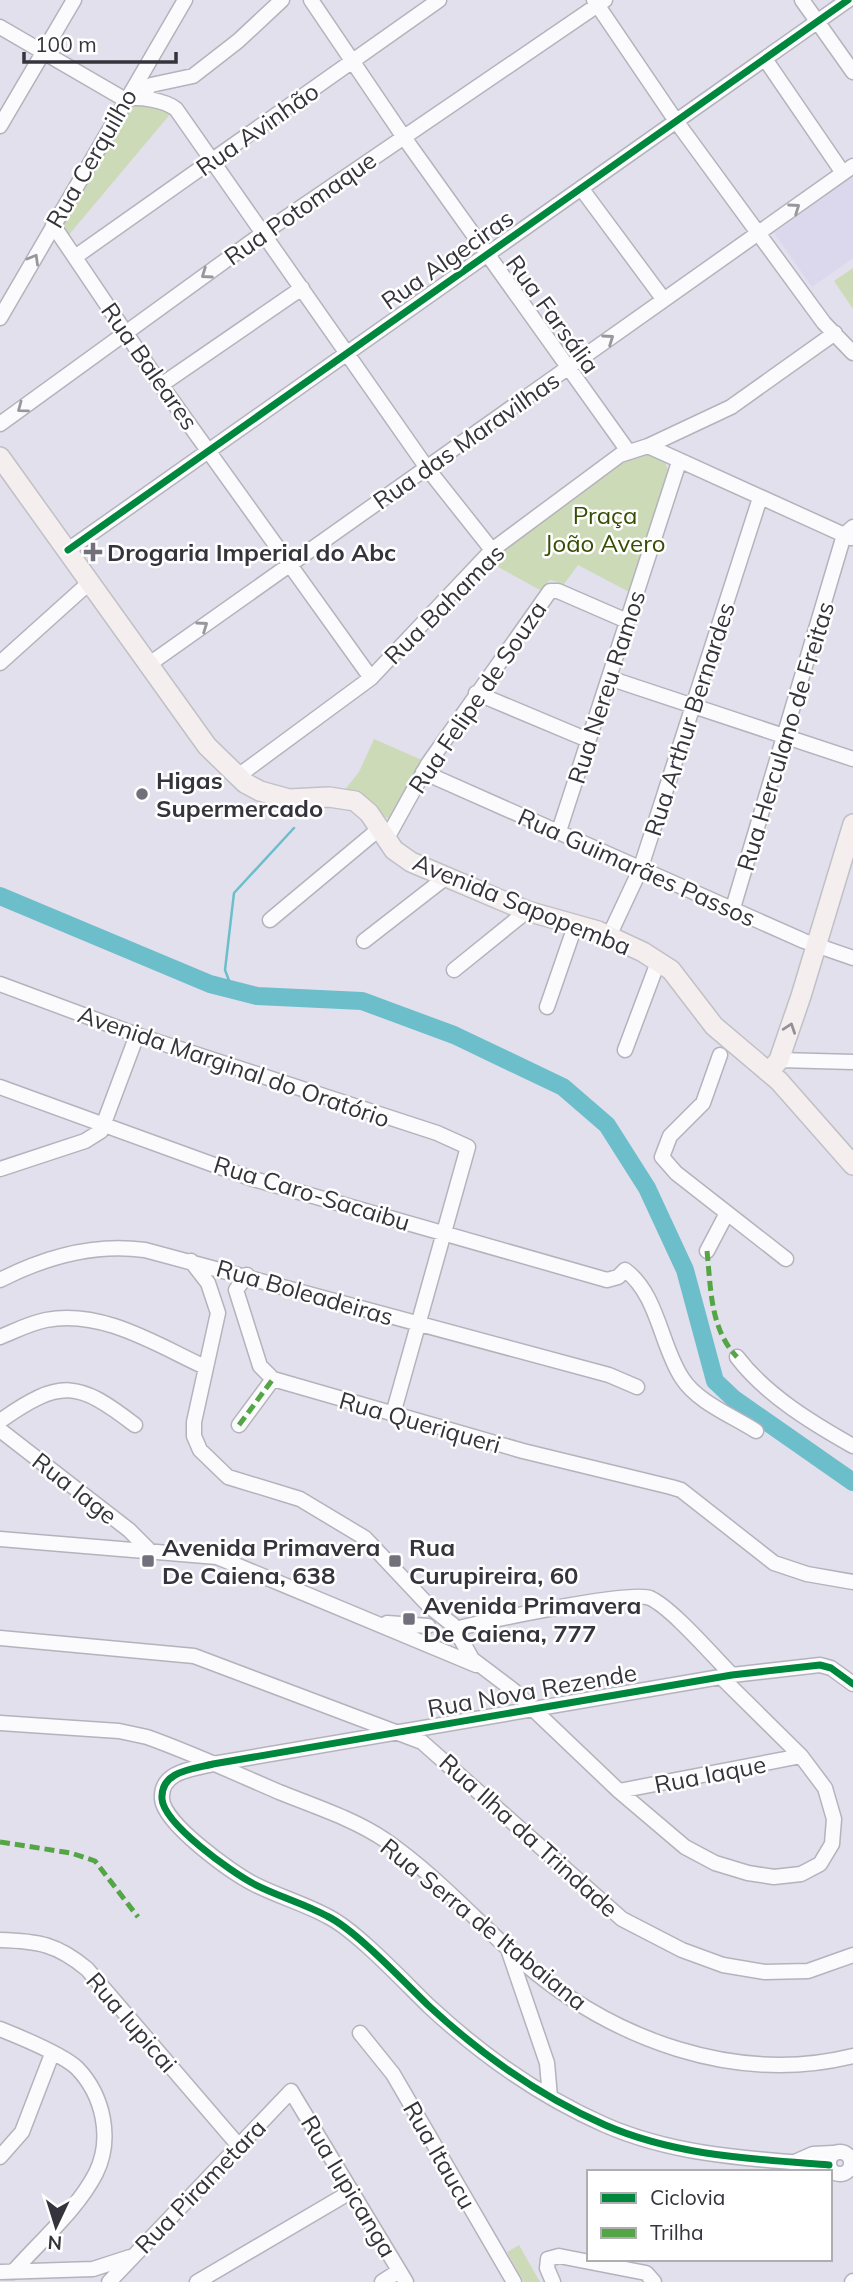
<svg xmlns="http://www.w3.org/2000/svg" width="853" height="2282" font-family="Mulish,sans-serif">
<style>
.built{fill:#dbd8ed}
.green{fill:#ccdab8}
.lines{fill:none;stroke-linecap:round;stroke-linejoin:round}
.stream{stroke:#6dbecb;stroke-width:2.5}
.river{stroke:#6dbecb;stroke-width:18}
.minor-casing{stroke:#b4b3bc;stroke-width:17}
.major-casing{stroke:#c1c0c6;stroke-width:22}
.minor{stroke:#fbfafc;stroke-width:14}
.major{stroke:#f4eeee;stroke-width:19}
.quiet{stroke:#53a545;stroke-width:5;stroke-dasharray:10 5;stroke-linecap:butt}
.cycleway-casing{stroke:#fff;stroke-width:11}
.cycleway{stroke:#00873e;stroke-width:7}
.oneway{stroke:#98979c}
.oneway2{stroke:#949195}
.poi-dot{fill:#72707a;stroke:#fff;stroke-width:2.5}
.labels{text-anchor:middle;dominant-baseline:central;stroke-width:5;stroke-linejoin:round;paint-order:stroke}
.street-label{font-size:24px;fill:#35343c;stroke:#fff}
.park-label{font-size:24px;fill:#384c03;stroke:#fff}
.poi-label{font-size:24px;font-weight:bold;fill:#35343c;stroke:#fff;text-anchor:start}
</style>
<rect width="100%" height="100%" fill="#e2e0ec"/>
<!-- built -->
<path class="built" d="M 853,177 L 853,258 L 812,287 L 774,233 Z"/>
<!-- green -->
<path class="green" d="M 134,103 L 172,112 L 67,237 L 61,225 L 127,106 Z
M 853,268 L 853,309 L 834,281 Z
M 646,454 L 665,462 L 669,472 L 631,593 L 578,565 L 564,584 L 550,580 L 540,590 L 489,562 L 500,551 L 629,458 Z
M 374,739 L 424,761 L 389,819 L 343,792 L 359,772 Z
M 519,2245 L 540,2282 L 524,2282 L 507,2252 Z"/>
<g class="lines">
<!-- stream -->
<path class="stream" d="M 233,991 L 225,970 L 234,893 L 294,828"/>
<!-- river -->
<path class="river" d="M 0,896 L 210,984 L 257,996 L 362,1001 L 454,1035 L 563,1087 L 607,1125 L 647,1188 L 685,1270 L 715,1381 L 734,1399 L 853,1482"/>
<!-- minor casing -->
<g class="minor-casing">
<path id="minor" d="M 311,0 L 403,136 L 628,451
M 594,0 L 676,121 L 824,323 L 853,353
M 802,0 L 853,72
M 0,27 L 124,99
M 765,59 L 843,173
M 137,98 L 151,85 L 193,76 L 238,41 L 282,0
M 124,99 C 139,96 164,100 176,109 L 427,468 L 492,550
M 0,126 L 74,0
M 581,188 L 664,300
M 53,225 L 161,385 L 371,678
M 75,257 L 439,0
M 0,318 L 185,0
M 161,385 L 302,288
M 0,424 L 262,234 L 605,0
M 648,446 L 851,538
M 68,550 L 848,0
M 0,663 L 90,582
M 148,665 L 853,166
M 609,678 L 853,759
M 476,693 L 588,740
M 423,772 L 804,941 L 853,958
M 238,776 L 371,678 L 492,550 L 620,455 L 648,446 L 731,407 L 835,333
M 559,831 L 679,462
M 386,840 L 428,764 L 550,591 L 558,591 L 627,621
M 733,908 L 844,535 L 853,527
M 270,920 L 379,829
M 609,936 L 640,870 L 760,498
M 364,941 L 445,878
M 454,970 L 527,911
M 0,984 L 137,1035 L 437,1133 L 468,1147 L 393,1414
M 547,1007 L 575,926
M 625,1050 L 658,962
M 720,1055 L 703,1103 L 670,1136 L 662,1157 L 676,1173 L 786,1259
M 779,1060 L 853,1062
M 0,1087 L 250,1178 L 607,1280 L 618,1277 L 625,1270 C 658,1294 661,1347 682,1378 C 697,1402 733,1416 756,1431
M 0,1169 L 85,1141 L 101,1131 L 137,1035
M 707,1251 L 727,1213
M 191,1261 L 208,1283 L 218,1313 L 194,1422 L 194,1436 L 200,1450 L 228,1477 L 300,1499 L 365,1538 L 429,1606 L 453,1625 L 472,1659 L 513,1690 L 619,1791 L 685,1847 L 715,1863 L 748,1873 L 774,1877 L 801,1874 L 820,1864 L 832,1844 L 834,1819 L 825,1788 L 801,1756 L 721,1677
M 247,1275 L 236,1290 L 260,1366 L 273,1379 L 523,1451 L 671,1487 L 681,1490 L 774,1563 L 807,1574 L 853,1582
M 0,1280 C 45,1257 95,1243 145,1250 L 609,1375 L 637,1387
M 0,1337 C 15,1331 30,1323 46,1320 C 102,1309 157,1345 205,1367
M 737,1357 C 766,1395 812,1423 853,1446
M 0,1421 C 61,1378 78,1381 135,1425
M 239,1425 L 273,1379
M 0,1430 L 129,1530 L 148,1549
M 0,1539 L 217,1557 L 476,1665
M 387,1623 L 428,1626
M 455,1629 C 482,1622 631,1590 650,1598 C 672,1608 713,1656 732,1675
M 0,1638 L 194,1656 L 422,1742 L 622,1919 L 682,1950 L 723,1965 L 765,1972 L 808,1971 L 853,1955
M 0,1723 L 119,1731 L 147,1737 C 192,1753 235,1773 279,1792 C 314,1806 354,1819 385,1840 C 436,1875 478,1923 524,1963 C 614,2040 736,2085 853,2056
M 619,1791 L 801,1756
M 0,1940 C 38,1941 57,1944 87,1969 L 239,2146
M 508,1949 L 547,2063 L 550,2097
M 0,2029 C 20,2037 62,2054 77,2068 C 103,2095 113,2138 96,2173 C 77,2210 41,2240 13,2272
M 360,2033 L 393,2074 L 514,2282
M829 2163a11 11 0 1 1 22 0a11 11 0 1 1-22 0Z
M 0,2157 L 22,2132 L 52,2054
M 797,2161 L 813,2154 L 833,2153
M 829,2165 C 753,2159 676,2156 605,2125 C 539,2096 483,2056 430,2007 C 405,1983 356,1930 327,1916 C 303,1903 277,1896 254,1884 C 231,1872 164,1824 162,1799 C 160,1771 193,1769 213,1764 L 732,1675 L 820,1665 L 831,1668 L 853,1684
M 0,2272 L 93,2269 L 130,2257
M 109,2282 L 291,2091 L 406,2282
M 197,2282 L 352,2191
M 382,2282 L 399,2271
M 553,2282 L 547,2268 L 548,2259 L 559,2256 L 646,2273 L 654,2282
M 852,2282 L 853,2281"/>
</g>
<!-- major casing -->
<g class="major-casing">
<path id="major" d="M 0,457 L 207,746 L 245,783 L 260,791 L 289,799 L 329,797 L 355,801 L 369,813 L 394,850 L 411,862 L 527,911 L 598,931 L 643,952 L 671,970 L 714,1026 L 779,1081 L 853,1165
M 770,1071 L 779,1060 L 801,996 L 853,824"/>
</g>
<!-- minor -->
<use href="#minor" class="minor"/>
<!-- major -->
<use href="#major" class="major"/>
<!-- quiet -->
<path class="quiet" d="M 707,1251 C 711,1289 710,1329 737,1357
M 239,1425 L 273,1379
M 0,1842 L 71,1853 L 95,1861 L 138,1917"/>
<!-- cycleway casing -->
<g class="cycleway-casing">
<path id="cycleway" d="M 68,550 L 848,0
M 829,2165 C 753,2159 676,2156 605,2125 C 539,2096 483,2056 430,2007 C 405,1983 356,1930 327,1916 C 303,1903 277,1896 254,1884 C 231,1872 164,1824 162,1799 C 160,1771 193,1769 213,1764 L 732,1675 L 820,1665 L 831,1668 L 853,1684"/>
</g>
<!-- cycleway -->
<use href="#cycleway" class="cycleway"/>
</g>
<!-- one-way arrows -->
<defs><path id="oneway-chevron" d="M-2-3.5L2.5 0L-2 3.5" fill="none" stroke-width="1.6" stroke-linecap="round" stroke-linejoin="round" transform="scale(1.75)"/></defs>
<g class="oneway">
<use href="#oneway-chevron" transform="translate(795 208) rotate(-35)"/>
<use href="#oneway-chevron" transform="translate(34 259) rotate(-60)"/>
<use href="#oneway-chevron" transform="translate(206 274) rotate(145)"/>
<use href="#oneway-chevron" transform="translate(609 339) rotate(-35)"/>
<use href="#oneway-chevron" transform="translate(22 408) rotate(143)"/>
<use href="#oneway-chevron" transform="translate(203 626) rotate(-35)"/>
</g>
<use class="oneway2" href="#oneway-chevron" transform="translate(790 1028) rotate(-71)"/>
<!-- markers -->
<g class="poi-dot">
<path d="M89.5 541.5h7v7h7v7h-7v7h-7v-7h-7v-7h7z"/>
<circle cx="142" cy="794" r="7"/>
<rect x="141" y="1554" width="14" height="14" rx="3.5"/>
<rect x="388" y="1554" width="14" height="14" rx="3.5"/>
<rect x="402" y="1612" width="14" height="14" rx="3.5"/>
</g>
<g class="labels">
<!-- street labels -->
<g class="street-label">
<text transform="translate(257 129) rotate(-35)">Rua Avinhão</text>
<text transform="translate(91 158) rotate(-60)">Rua Cerquilho</text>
<text transform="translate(300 208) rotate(-35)">Rua Potomaque</text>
<text transform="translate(447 259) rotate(-35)">Rua Algeciras</text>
<text transform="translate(553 314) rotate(54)">Rua Farsália</text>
<text transform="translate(150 366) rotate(55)">Rua Baleares</text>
<text transform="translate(466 440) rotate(-35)">Rua das Maravilhas</text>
<text transform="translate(444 604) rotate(-45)">Rua Bahamas</text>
<text transform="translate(606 687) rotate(-72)">Rua Nereu Ramos</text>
<text transform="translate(477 697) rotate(-56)">Rua Felipe de Souza</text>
<text transform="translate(689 719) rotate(-72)">Rua Arthur Bernardes</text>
<text transform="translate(785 736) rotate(-73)">Rua Herculano de Freitas</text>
<text transform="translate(637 867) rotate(24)">Rua Guimarães Passos</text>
<text transform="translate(522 904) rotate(22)">Avenida Sapopemba</text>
<text transform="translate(234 1066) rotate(19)">Avenida Marginal do Oratório</text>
<text transform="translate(312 1193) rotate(17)">Rua Caro-Sacaibu</text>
<text transform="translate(305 1292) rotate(16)">Rua Boleadeiras</text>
<text transform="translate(420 1422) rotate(16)">Rua Queriqueri</text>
<text transform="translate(75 1488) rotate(38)">Rua Iage</text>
<text transform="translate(532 1690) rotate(-10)">Rua Nova Rezende</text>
<text transform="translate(710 1774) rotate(-11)">Rua Iaque</text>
<text transform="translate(529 1835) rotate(42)">Rua Ilha da Trindade</text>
<text transform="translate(484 1924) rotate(39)">Rua Serra de Itabaiana</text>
<text transform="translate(132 2022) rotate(49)">Rua Iupicai</text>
<text transform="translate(440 2155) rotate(60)">Rua Itaucu</text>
<text transform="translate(200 2186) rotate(-46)">Rua Pirametara</text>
<text transform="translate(349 2186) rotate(59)">Rua Iupicanga</text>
</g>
<!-- park labels -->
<g class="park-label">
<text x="605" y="515">Praça<tspan x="605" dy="28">João Avero</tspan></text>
</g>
<!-- poi labels -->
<g class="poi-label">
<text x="107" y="552">Drogaria Imperial do Abc</text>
<text x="156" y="780">Higas<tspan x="156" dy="28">Supermercado</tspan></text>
<text x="162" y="1547">Avenida Primavera<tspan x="162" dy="28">De Caiena, 638</tspan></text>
<text x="409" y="1547">Rua<tspan x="409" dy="28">Curupireira, 60</tspan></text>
<text x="423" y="1605">Avenida Primavera<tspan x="423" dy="28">De Caiena, 777</tspan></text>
</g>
</g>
<!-- legend -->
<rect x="587" y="2170" width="245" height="91" fill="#ffffff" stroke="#aeaeb1" stroke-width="2"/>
<rect x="601" y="2193" width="35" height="10" fill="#00873e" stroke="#aeaeb1" stroke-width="2"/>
<text x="650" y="2205" font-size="21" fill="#35343c">Ciclovia</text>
<rect x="601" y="2228" width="35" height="10" fill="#53a545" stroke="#aeaeb1" stroke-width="2"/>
<text x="650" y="2240" font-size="21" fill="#35343c">Trilha</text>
<!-- north arrow -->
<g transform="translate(56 2226) rotate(184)" stroke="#ffffff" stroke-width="5" paint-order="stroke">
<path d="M0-5L12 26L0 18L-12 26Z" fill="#35343c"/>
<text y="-10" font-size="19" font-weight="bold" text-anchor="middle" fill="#35343c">N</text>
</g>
<!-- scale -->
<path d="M24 52v10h152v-10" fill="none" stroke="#35343c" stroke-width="3.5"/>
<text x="35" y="52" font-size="21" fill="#35343c" stroke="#ffffff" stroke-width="5" paint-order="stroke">100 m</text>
</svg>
